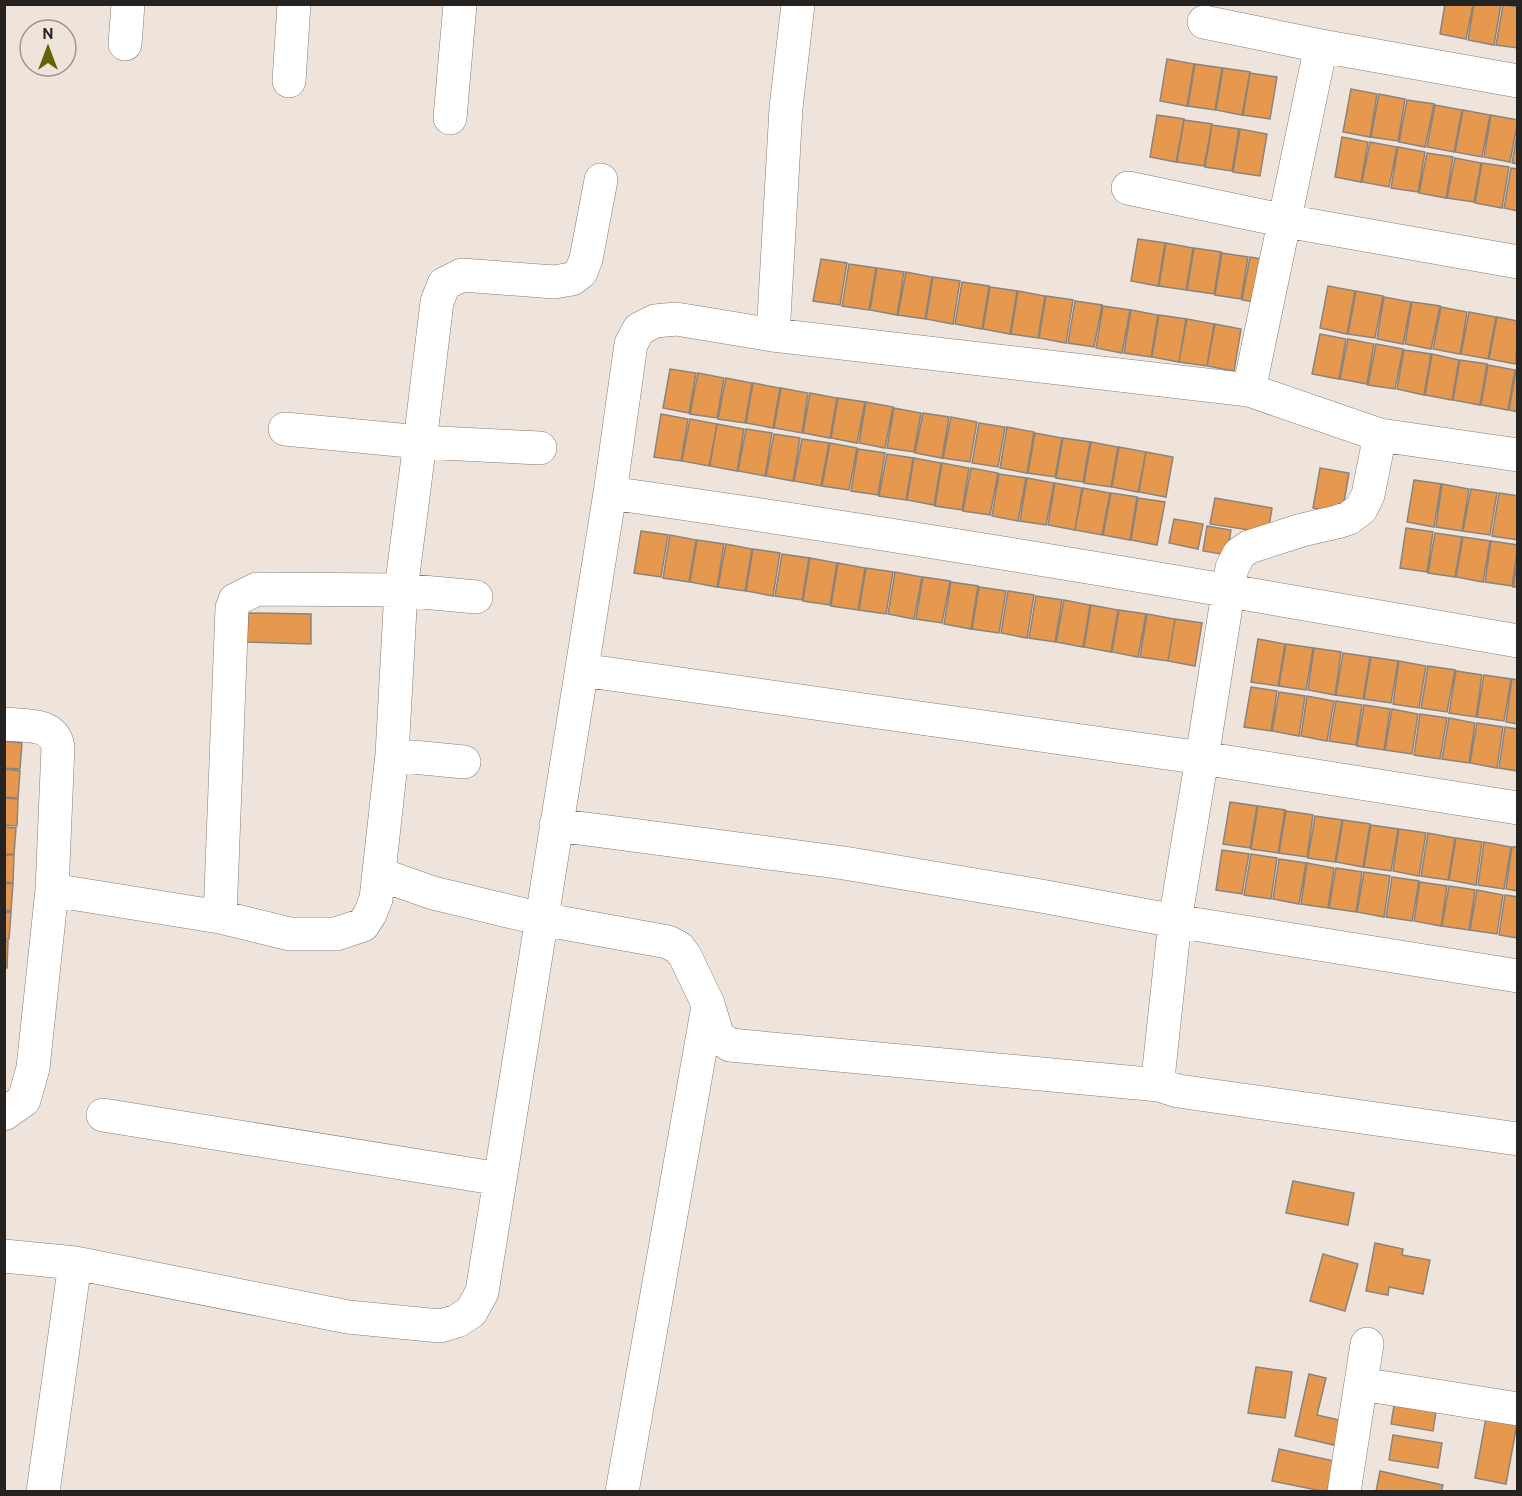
<svg xmlns="http://www.w3.org/2000/svg" width="1522" height="1496" font-family="Cabin,sans-serif">
<style>
.building{fill:#e5984e;stroke:#8c837b;stroke-width:1.5}
.lines{fill:none;stroke-linecap:round;stroke-linejoin:round}
.street-casing{stroke:#857b74;stroke-width:34}
.street{stroke:#fff;stroke-width:33}
</style>
<rect width="100%" height="100%" fill="#eee4db"/>
<!-- building -->
<path class="building" d="M 1445,4 L 1473,4 L 1466,39 L 1440,34 Z
M 1474,4 L 1501,4 L 1494,45 L 1468,40 Z
M 1503,5 L 1518,7 L 1518,48 L 1496,45 Z
M 1167,59 L 1194,64 L 1187,106 L 1160,101 Z
M 1195,64 L 1222,68 L 1215,110 L 1188,106 Z
M 1223,68 L 1250,72 L 1242,115 L 1216,110 Z
M 1250,73 L 1277,77 L 1270,119 L 1243,115 Z
M 1351,89 L 1377,94 L 1370,137 L 1343,132 Z
M 1379,94 L 1405,99 L 1398,141 L 1371,137 Z
M 1407,100 L 1434,104 L 1425,147 L 1399,142 Z
M 1435,105 L 1462,110 L 1454,152 L 1427,147 Z
M 1463,110 L 1490,115 L 1482,157 L 1455,152 Z
M 1157,115 L 1184,119 L 1176,162 L 1150,157 Z
M 1491,115 L 1518,120 L 1510,162 L 1484,157 Z
M 1184,120 L 1212,124 L 1204,166 L 1177,162 Z
M 1212,125 L 1239,129 L 1232,171 L 1205,167 Z
M 1240,129 L 1267,134 L 1260,176 L 1233,172 Z
M 1518,130 L 1518,164 L 1512,163 Z
M 1342,137 L 1368,142 L 1361,182 L 1335,177 Z
M 1370,142 L 1397,147 L 1389,187 L 1362,182 Z
M 1398,147 L 1425,152 L 1418,192 L 1391,188 Z
M 1427,153 L 1453,157 L 1446,198 L 1419,193 Z
M 1455,158 L 1481,163 L 1474,202 L 1447,198 Z
M 1482,163 L 1509,167 L 1502,208 L 1475,203 Z
M 1511,168 L 1518,169 L 1518,211 L 1504,208 Z
M 1138,239 L 1165,243 L 1158,286 L 1131,281 Z
M 1166,243 L 1193,248 L 1186,290 L 1159,286 Z
M 1194,248 L 1221,252 L 1214,294 L 1187,290 Z
M 1222,253 L 1248,257 L 1241,299 L 1215,295 Z
M 1250,257 L 1273,261 L 1265,304 L 1242,300 Z
M 821,259 L 847,263 L 840,305 L 813,301 Z
M 849,264 L 876,268 L 869,310 L 842,306 Z
M 877,268 L 904,272 L 897,315 L 870,310 Z
M 906,272 L 932,277 L 925,319 L 898,315 Z
M 933,277 L 960,281 L 953,324 L 926,319 Z
M 962,282 L 989,286 L 982,329 L 955,324 Z
M 1328,286 L 1355,291 L 1347,334 L 1320,328 Z
M 990,287 L 1017,291 L 1010,334 L 983,329 Z
M 1018,291 L 1045,296 L 1038,338 L 1011,334 Z
M 1356,291 L 1383,296 L 1375,338 L 1348,334 Z
M 1046,296 L 1073,300 L 1066,343 L 1039,338 Z
M 1384,297 L 1411,302 L 1403,344 L 1377,339 Z
M 1075,301 L 1102,305 L 1094,347 L 1068,343 Z
M 1412,302 L 1440,306 L 1431,349 L 1405,344 Z
M 1103,306 L 1130,310 L 1122,353 L 1096,348 Z
M 1441,307 L 1467,312 L 1460,354 L 1433,349 Z
M 1131,310 L 1158,315 L 1151,357 L 1124,353 Z
M 1469,312 L 1496,317 L 1488,359 L 1461,354 Z
M 1159,315 L 1186,319 L 1179,362 L 1152,357 Z
M 1497,317 L 1518,321 L 1516,364 L 1489,359 Z
M 1187,319 L 1214,324 L 1207,366 L 1179,362 Z
M 1215,324 L 1241,329 L 1234,371 L 1207,366 Z
M 1320,334 L 1346,339 L 1339,379 L 1312,374 Z
M 1348,339 L 1374,344 L 1367,384 L 1340,379 Z
M 1376,344 L 1403,349 L 1395,389 L 1368,385 Z
M 1404,350 L 1431,354 L 1424,395 L 1397,389 Z
M 1432,354 L 1459,360 L 1452,400 L 1425,395 Z
M 1460,360 L 1487,364 L 1480,405 L 1453,400 Z
M 1488,365 L 1515,370 L 1508,410 L 1481,405 Z
M 670,369 L 696,373 L 689,413 L 663,408 Z
M 1516,370 L 1518,370 L 1518,412 L 1509,410 Z
M 698,373 L 724,378 L 717,418 L 690,414 Z
M 726,378 L 752,383 L 745,423 L 718,419 Z
M 753,383 L 780,388 L 773,428 L 746,423 Z
M 781,388 L 808,393 L 802,433 L 774,428 Z
M 810,393 L 837,398 L 830,438 L 803,433 Z
M 838,398 L 865,402 L 857,443 L 831,438 Z
M 866,402 L 893,407 L 885,448 L 859,443 Z
M 894,408 L 921,413 L 914,452 L 887,448 Z
M 923,413 L 949,417 L 942,458 L 915,453 Z
M 661,414 L 688,419 L 681,461 L 654,457 Z
M 951,417 L 977,422 L 970,462 L 943,458 Z
M 690,419 L 717,424 L 709,466 L 682,461 Z
M 979,423 L 1005,427 L 998,467 L 972,463 Z
M 717,424 L 744,429 L 737,471 L 710,466 Z
M 1007,427 L 1034,432 L 1027,473 L 1000,468 Z
M 746,429 L 772,433 L 765,476 L 738,471 Z
M 1035,433 L 1062,438 L 1055,477 L 1028,473 Z
M 774,434 L 800,438 L 793,481 L 766,476 Z
M 1063,438 L 1090,442 L 1083,482 L 1056,478 Z
M 802,439 L 829,443 L 821,486 L 794,481 Z
M 1091,442 L 1118,447 L 1111,487 L 1084,483 Z
M 830,443 L 857,448 L 849,490 L 822,486 Z
M 1119,447 L 1146,452 L 1138,492 L 1112,487 Z
M 858,449 L 885,453 L 878,495 L 851,491 Z
M 1146,452 L 1173,457 L 1166,497 L 1139,492 Z
M 887,454 L 913,458 L 906,500 L 879,496 Z
M 914,458 L 941,463 L 934,505 L 907,500 Z
M 942,463 L 969,468 L 962,510 L 935,506 Z
M 971,468 L 998,473 L 990,515 L 963,511 Z
M 1320,468 L 1349,473 L 1342,514 L 1313,508 Z
M 999,474 L 1026,478 L 1018,521 L 992,516 Z
M 1027,478 L 1054,483 L 1046,525 L 1020,521 Z
M 1414,480 L 1441,484 L 1434,527 L 1407,522 Z
M 1055,483 L 1082,488 L 1075,530 L 1048,525 Z
M 1442,484 L 1469,489 L 1462,531 L 1436,527 Z
M 1083,488 L 1110,493 L 1102,535 L 1075,530 Z
M 1471,489 L 1497,493 L 1490,535 L 1463,531 Z
M 1111,493 L 1137,497 L 1130,540 L 1103,535 Z
M 1499,493 L 1518,496 L 1518,540 L 1492,536 Z
M 1138,498 L 1165,502 L 1157,545 L 1131,540 Z
M 1215,498 L 1272,508 L 1268,533 L 1210,524 Z
M 1174,519 L 1203,524 L 1198,549 L 1169,543 Z
M 1207,526 L 1231,530 L 1227,555 L 1203,551 Z
M 1406,528 L 1433,532 L 1427,572 L 1400,568 Z
M 641,531 L 668,535 L 661,577 L 634,573 Z
M 1435,533 L 1462,537 L 1455,577 L 1428,573 Z
M 670,535 L 696,540 L 689,582 L 663,578 Z
M 1463,537 L 1490,541 L 1483,582 L 1456,577 Z
M 697,540 L 724,544 L 717,587 L 690,582 Z
M 1491,541 L 1518,545 L 1512,586 L 1485,582 Z
M 726,544 L 752,549 L 745,591 L 718,587 Z
M 753,549 L 780,553 L 773,596 L 746,591 Z
M 782,554 L 809,558 L 802,600 L 775,596 Z
M 810,558 L 837,563 L 830,605 L 803,601 Z
M 1518,558 L 1518,587 L 1513,587 Z
M 838,563 L 865,568 L 858,610 L 831,606 Z
M 866,568 L 893,572 L 886,614 L 859,610 Z
M 895,572 L 922,577 L 914,619 L 888,614 Z
M 923,577 L 950,581 L 942,623 L 916,619 Z
M 951,582 L 978,586 L 971,629 L 944,624 Z
M 979,587 L 1006,591 L 999,633 L 972,629 Z
M 1008,591 L 1034,595 L 1027,638 L 1001,633 Z
M 1036,596 L 1062,600 L 1055,642 L 1029,638 Z
M 1064,600 L 1090,605 L 1083,647 L 1056,642 Z
M 1091,605 L 1118,610 L 1111,652 L 1084,647 Z
M 1119,610 L 1146,614 L 1138,657 L 1112,652 Z
M 248,613 L 311,614 L 311,644 L 247,642 Z
M 1147,614 L 1175,619 L 1168,661 L 1140,657 Z
M 1175,619 L 1202,623 L 1195,666 L 1168,661 Z
M 1258,639 L 1285,644 L 1278,686 L 1251,682 Z
M 1286,644 L 1313,648 L 1306,690 L 1279,686 Z
M 1314,648 L 1341,652 L 1335,695 L 1308,690 Z
M 1343,653 L 1370,657 L 1363,699 L 1336,695 Z
M 1371,657 L 1398,661 L 1391,703 L 1364,699 Z
M 1399,661 L 1426,666 L 1419,708 L 1393,704 Z
M 1428,666 L 1455,670 L 1447,712 L 1421,708 Z
M 1456,671 L 1482,675 L 1476,717 L 1449,713 Z
M 1484,675 L 1511,679 L 1504,721 L 1477,717 Z
M 1512,679 L 1518,680 L 1518,724 L 1506,722 Z
M 1251,687 L 1277,691 L 1271,731 L 1244,727 Z
M 1279,692 L 1305,696 L 1299,736 L 1272,731 Z
M 1307,696 L 1334,701 L 1327,741 L 1301,736 Z
M 1336,701 L 1362,705 L 1356,745 L 1329,741 Z
M 1364,705 L 1390,709 L 1384,750 L 1357,746 Z
M 1392,709 L 1418,714 L 1412,754 L 1385,750 Z
M 1420,714 L 1447,718 L 1440,759 L 1414,755 Z
M 1449,718 L 1475,723 L 1469,763 L 1442,759 Z
M 1477,723 L 1503,727 L 1497,768 L 1470,763 Z
M 1505,727 L 1518,729 L 1518,771 L 1499,768 Z
M 4,741 L 22,743 L 20,769 L 4,768 Z
M 4,769 L 20,771 L 18,798 L 4,797 Z
M 4,798 L 18,799 L 17,826 L 4,825 Z
M 1230,802 L 1257,806 L 1250,848 L 1223,844 Z
M 1258,806 L 1285,810 L 1278,853 L 1251,849 Z
M 1286,811 L 1313,815 L 1307,857 L 1279,853 Z
M 1315,816 L 1342,820 L 1335,862 L 1308,858 Z
M 1343,820 L 1370,824 L 1363,867 L 1336,862 Z
M 1371,825 L 1398,829 L 1391,871 L 1364,867 Z
M 4,827 L 16,828 L 14,854 L 4,854 Z
M 1399,829 L 1426,833 L 1419,876 L 1393,871 Z
M 1428,833 L 1455,838 L 1448,880 L 1421,876 Z
M 1456,838 L 1482,842 L 1476,885 L 1449,880 Z
M 1484,842 L 1511,847 L 1504,889 L 1478,885 Z
M 1512,847 L 1518,847 L 1518,891 L 1506,889 Z
M 1222,850 L 1249,854 L 1242,894 L 1216,890 Z
M 1251,854 L 1277,858 L 1271,899 L 1244,895 Z
M 4,855 L 14,855 L 13,883 L 4,882 Z
M 1279,859 L 1306,863 L 1299,904 L 1273,899 Z
M 1307,863 L 1334,868 L 1328,908 L 1301,904 Z
M 1336,868 L 1362,872 L 1356,912 L 1329,908 Z
M 1364,872 L 1390,876 L 1384,917 L 1357,912 Z
M 1392,877 L 1419,881 L 1412,921 L 1386,917 Z
M 1420,882 L 1447,886 L 1441,926 L 1414,921 Z
M 4,883 L 13,884 L 11,911 L 4,910 Z
M 1449,886 L 1475,890 L 1469,930 L 1442,926 Z
M 1477,890 L 1503,895 L 1497,934 L 1470,930 Z
M 1505,895 L 1518,897 L 1518,938 L 1499,935 Z
M 4,912 L 11,912 L 9,939 L 4,939 Z
M 4,941 L 8,941 L 7,968 L 4,968 Z
M 1293,1181 L 1354,1193 L 1348,1225 L 1286,1213 Z
M 1375,1243 L 1403,1249 L 1402,1255 L 1430,1260 L 1423,1294 L 1389,1287 L 1388,1295 L 1366,1291 Z
M 1323,1254 L 1358,1264 L 1345,1311 L 1310,1301 Z
M 1256,1367 L 1292,1372 L 1285,1418 L 1248,1413 Z
M 1309,1374 L 1326,1378 L 1317,1415 L 1348,1422 L 1342,1447 L 1295,1436 Z
M 1395,1399 L 1437,1405 L 1433,1431 L 1391,1424 Z
M 1486,1418 L 1517,1424 L 1506,1484 L 1475,1478 Z
M 1393,1435 L 1442,1443 L 1438,1468 L 1389,1460 Z
M 1279,1449 L 1334,1461 L 1327,1492 L 1272,1481 Z
M 1380,1471 L 1443,1485 L 1441,1492 L 1376,1492 Z"/>
<g class="lines">
<!-- street casing -->
<g class="street-casing">
<path id="street" d="M 1204,22 L 1321,46 L 1518,81
M 125,44 L 128,4
M 289,81 L 294,4
M 450,118 L 460,4
M 1128,188 L 1286,221 L 1518,262
M 773,335 L 786,108 L 798,4
M 1249,390 L 1321,46
M 285,429 L 420,442 L 437,302 L 444,284 L 462,275 L 554,282 L 572,279 L 581,272 L 586,259 L 601,180
M 1380,435 L 1368,495 L 1361,509 L 1349,518 L 1337,522 L 1302,530 L 1249,547 L 1239,554 L 1232,568 L 1202,758 L 1518,808
M 610,493 L 631,344 L 639,329 L 655,321 L 676,319 L 773,335 L 1249,390 L 1380,435 L 1518,455
M 582,670 L 1202,758 L 1175,921 L 1159,1069 L 1159,1085 L 1178,1091 L 1518,1139
M 4,724 C 25,726 54,722 58,747 L 52,890 L 33,1068 L 24,1100 L 4,1114
M 392,755 L 464,762
M 556,825 L 844,863 L 1041,896 L 1175,921 L 1518,976
M 379,874 L 433,893 L 541,919 L 668,942 L 679,948 L 685,956 L 708,1004 L 718,1037 L 730,1045 L 1159,1085
M 52,890 L 220,917 L 290,934 L 336,934 L 363,925 L 370,914 L 376,899 L 392,755 L 401,590 L 420,442 L 540,448
M 220,917 L 232,608 L 235,600 L 257,589 L 401,590 L 476,597
M 103,1115 L 500,1179
M 4,1256 L 75,1263 L 348,1317 L 440,1326 L 457,1321 L 471,1312 L 482,1292 L 610,493 C 914,536 1216,588 1518,641
M 1361,1384 L 1518,1409
M 43,1492 L 75,1263
M 622,1492 L 708,1006
M 1344,1492 L 1367,1344"/>
</g>
<!-- street -->
<use href="#street" class="street"/>
</g>
<!-- border -->
<rect width="1522" height="1496" fill="none" stroke="#25221f" stroke-width="12"/>
<!-- north arrow -->
<g transform="translate(48 48)"><circle r="28" fill="#eee4db" stroke="#9e9690" stroke-width="1.5"/>
<path d="M0-4.5L10 22L0 15L-10 22Z" fill="#5f6502"/>
<text y="-9" font-size="16" font-weight="bold" text-anchor="middle" fill="#25221f">N</text>
</g>
</svg>
